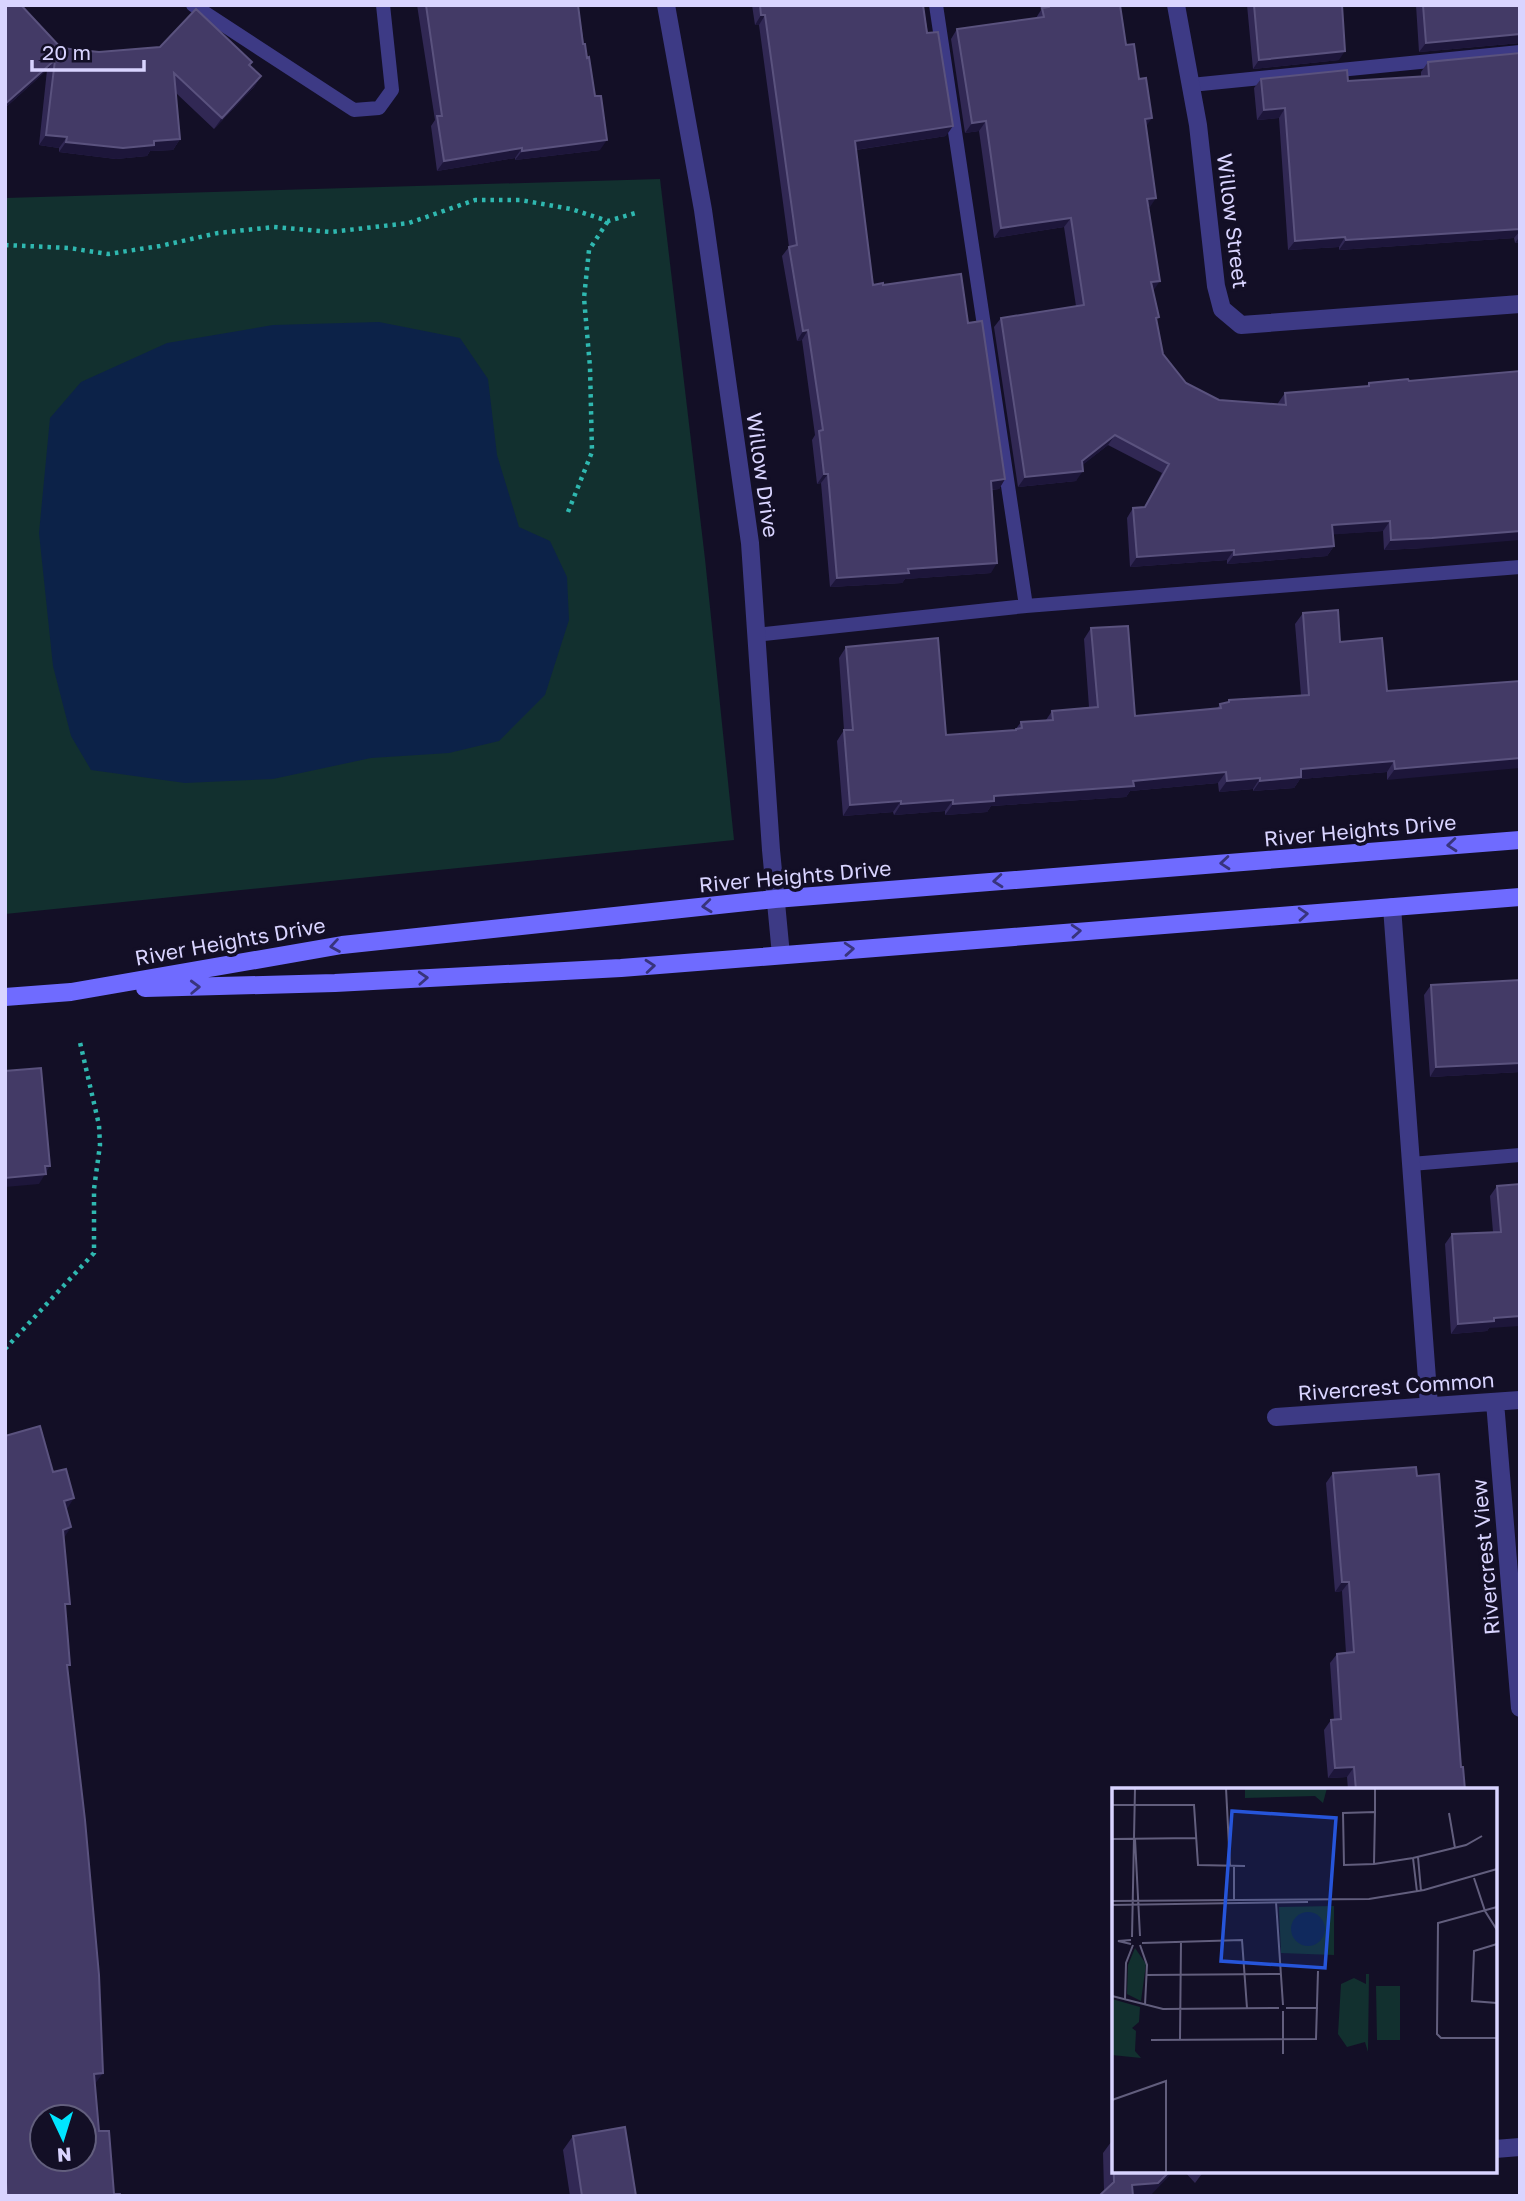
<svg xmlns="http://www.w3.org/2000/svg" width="1525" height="2201" font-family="'Golos Text',sans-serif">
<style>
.green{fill:#12302f}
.water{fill:#0c2248}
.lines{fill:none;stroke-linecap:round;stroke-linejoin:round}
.path{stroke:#2fb8b0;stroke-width:4.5;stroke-dasharray:3.5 5;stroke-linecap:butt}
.lane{stroke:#3d3a85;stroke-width:14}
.street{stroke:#3d3a85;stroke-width:18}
.secondary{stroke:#6f6bff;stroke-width:18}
.wall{fill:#312854}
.shaded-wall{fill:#1d163a}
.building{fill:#433a66;stroke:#5a527e;stroke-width:2;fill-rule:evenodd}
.oneway{stroke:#38347d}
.labels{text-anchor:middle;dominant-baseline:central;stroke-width:7;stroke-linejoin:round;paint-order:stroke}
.street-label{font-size:21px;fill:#d9d4ff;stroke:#130f26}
.inset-road{fill:none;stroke:#625e7d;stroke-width:2}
.view{fill:#2655da;fill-opacity:0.15;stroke:#2655da;stroke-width:3.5}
.inset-edge{fill:none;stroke:#d9d4ff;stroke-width:3.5}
</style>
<rect width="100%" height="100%" fill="#130f26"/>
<!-- green -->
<path class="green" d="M 660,179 L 705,559 L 734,840 L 5,914 L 5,198 Z"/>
<!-- water -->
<path class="water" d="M 379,322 L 460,338 L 488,379 L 497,455 L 519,527 L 550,541 L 567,577 L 569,620 L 545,695 L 499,741 L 449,753 L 371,758 L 273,779 L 185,783 L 91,770 L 71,736 L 53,666 L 39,533 L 50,418 L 81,382 L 167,343 L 273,325 Z"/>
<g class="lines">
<!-- path -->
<path class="path" d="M 5,245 L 69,248 L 108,254 L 160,246 L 218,233 L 274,227 L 331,232 L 409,223 L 475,200 L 520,200 L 571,209 L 608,221 L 639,212
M 568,512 L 592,452 L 590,367 L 584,298 L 589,250 L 608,221
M 5,1349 L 94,1253 L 94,1189 L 100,1145 L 99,1125 L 79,1038"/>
<!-- lane -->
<path class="lane" d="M 193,5 L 354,110 L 379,108 L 392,90 L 383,5
M 936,5 L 1026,606
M 1191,85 L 1520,52
M 755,635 L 1026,606 L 1520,567
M 1411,1164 L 1520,1155"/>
<!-- street -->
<path class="street" d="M 666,5 L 703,210 L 750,543 L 771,850 L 781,955
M 1176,5 L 1198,125 L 1216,286 L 1222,309 L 1241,325 L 1520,304
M 1392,907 L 1429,1406
M 1495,1402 L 1520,1708
M 1276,1417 L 1520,1400
M 1495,2149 L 1520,2147"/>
<!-- secondary -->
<path class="secondary" d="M 145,988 L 335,983 L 621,968 L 1520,897
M 5,997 L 71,992 L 342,945 L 775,899 L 1520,840"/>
</g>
<!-- wall -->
<path class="wall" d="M 5,5 L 61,48 L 249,65 L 261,76 L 254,87 L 214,129 L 176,93 L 180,139 L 173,150 L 150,151 L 147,156 L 116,159 L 59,152 L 59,148 L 39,145 L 47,70 L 5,108 Z
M 417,5 L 578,5 L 600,150 L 515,160 L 515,158 L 437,171 L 431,126 L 435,120 Z
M 752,5 L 923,5 L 946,136 L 856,150 L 873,285 L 883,285 L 968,323 L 1005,479 L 999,489 L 991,490 L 991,573 L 905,579 L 902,583 L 830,587 L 821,483 L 817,484 L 812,440 L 815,435 L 802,340 L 797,341 L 782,256 L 789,247 L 759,25 L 755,25 Z
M 1040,5 L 1120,5 L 1126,45 L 1146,126 L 1156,198 L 1148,207 L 1153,291 L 1156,320 L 1163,354 L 1186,383 L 1219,400 L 1278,404 L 1278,403 L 1285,393 L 1366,387 L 1369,383 L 1425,548 L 1384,550 L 1383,531 L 1333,534 L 1334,546 L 1327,556 L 1227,564 L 1227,560 L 1130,567 L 1127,518 L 1133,508 L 1144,508 L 1162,473 L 1108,445 L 1082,465 L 1076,481 L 1018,487 L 994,327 L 1001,318 L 1076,306 L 1064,227 L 994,238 L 979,131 L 965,133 L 951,39 L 957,29 L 1036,18 L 1041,10 Z
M 1247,5 L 1342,5 L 1339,60 L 1253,69 Z
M 1416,5 L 1520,5 L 1520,43 L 1419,52 Z
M 1520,53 L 1520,242 L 1515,243 L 1514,238 L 1339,250 L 1339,247 L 1288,250 L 1279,118 L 1257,120 L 1254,88 L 1261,79 L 1348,81 L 1421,76 L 1421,72 L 1428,62 Z
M 1303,613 L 1340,642 L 1387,691 L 1520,681 L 1387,780 L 1387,772 L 1300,779 L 1294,788 L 1253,791 L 1253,789 L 1219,792 L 1218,783 L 1130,791 L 1126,797 L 991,806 L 987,812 L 945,815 L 945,811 L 894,815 L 893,812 L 843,816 L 837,741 L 844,730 L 839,658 L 846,647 L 946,735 L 1015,730 L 1021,722 L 1046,720 L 1052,711 L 1089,707 L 1084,639 L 1091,628 L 1135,716 L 1217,709 L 1220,704 L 1227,703 L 1229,700 L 1301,695 L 1295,624 Z
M 1520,980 L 1520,1072 L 1430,1077 L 1424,995 L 1431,985 Z
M 1520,1184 L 1489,1328 L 1487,1331 L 1451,1334 L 1445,1244 L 1452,1234 L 1493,1232 L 1490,1196 L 1497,1186 Z
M 1333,1473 L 1417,1476 L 1461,1767 L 1465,1790 L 1348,1790 L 1347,1777 L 1328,1778 L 1324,1730 L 1331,1720 L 1334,1720 L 1330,1663 L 1337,1654 L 1346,1653 L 1342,1591 L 1335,1592 L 1326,1483 Z
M 573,2136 L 636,2196 L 570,2196 L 563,2150 Z
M 1114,2138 L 1174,2171 L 1104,2191 L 1103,2153 Z
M 1184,2171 L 1204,2171 L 1195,2183 Z"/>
<!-- shaded-wall -->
<path class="shaded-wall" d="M 761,15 L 765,15 L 759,25 L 755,25 Z
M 1520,34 L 1520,43 L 1419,52 L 1426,43 Z
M 1345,51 L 1339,60 L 1253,69 L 1259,60 Z
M 55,60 L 47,70 L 5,108 L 5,104 Z
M 261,76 L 254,87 L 214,129 L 222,118 Z
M 1285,108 L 1279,118 L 1257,120 L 1264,110 Z
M 1152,118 L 1145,128 L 1145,119 Z
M 986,121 L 979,131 L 965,133 L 972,123 Z
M 953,126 L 946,136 L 848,151 L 855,141 Z
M 46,135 L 67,137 L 59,148 L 39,145 Z
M 180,139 L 173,150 L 150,151 L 147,156 L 116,159 L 59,152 L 66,142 L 154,141 Z
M 607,140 L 600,150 L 515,160 L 522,151 Z
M 522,148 L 515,158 L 437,171 L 444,161 Z
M 1156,198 L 1150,207 L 1140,209 L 1147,199 Z
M 1071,218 L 1064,227 L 994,238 L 1001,228 Z
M 1520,229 L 1520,231 L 1514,238 L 1339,250 L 1346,240 Z
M 1520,236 L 1520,242 L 1515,243 Z
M 1345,237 L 1339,247 L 1288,250 L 1295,241 Z
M 1160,281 L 1153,291 L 1151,282 Z
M 808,330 L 802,340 L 797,341 L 803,331 Z
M 1115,435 L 1108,445 L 1075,471 L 1082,461 Z
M 1083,471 L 1076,481 L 1018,487 L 1025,477 Z
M 824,474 L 828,474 L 821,483 L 817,484 Z
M 1005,479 L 999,489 L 984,490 L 991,481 Z
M 1390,521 L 1383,531 L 1326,535 L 1332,525 Z
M 1520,531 L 1520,540 L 1425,548 L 1384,550 L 1391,540 Z
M 1334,546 L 1327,556 L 1227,564 L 1234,555 Z
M 1234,550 L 1227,560 L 1130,567 L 1137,557 Z
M 997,563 L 991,573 L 905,579 L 902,583 L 830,587 L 837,578 L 908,569 Z
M 1520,758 L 1520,768 L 1387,780 L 1395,769 Z
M 1394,761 L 1387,772 L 1300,779 L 1294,788 L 1253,791 L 1260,781 L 1301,769 Z
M 1226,772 L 1218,783 L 1130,791 L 1126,797 L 991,806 L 987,812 L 945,815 L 953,804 L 994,796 Z
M 1260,778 L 1253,789 L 1219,792 L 1227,781 Z
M 953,800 L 945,811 L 894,815 L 901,804 Z
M 901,801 L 893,812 L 843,816 L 850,805 Z
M 1520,1063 L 1520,1072 L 1430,1077 L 1436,1067 Z
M 45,1166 L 50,1166 L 39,1184 L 5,1187 L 5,1178 Z
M 1520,1316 L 1520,1326 L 1489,1328 L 1487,1331 L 1451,1334 L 1458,1324 L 1494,1318 Z
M 74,1498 L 67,1509 L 64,1501 Z
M 71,1527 L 64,1538 L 63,1530 Z
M 1342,1582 L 1349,1582 L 1342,1591 L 1335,1592 Z
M 1354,1767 L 1347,1777 L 1328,1778 L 1335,1768 Z
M 103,2073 L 95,2084 L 94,2074 Z
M 1170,2171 L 1174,2171 L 1150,2196 L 1124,2196 L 1132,2185 Z"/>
<!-- building -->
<path class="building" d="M 5,5 L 21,5 L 61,48 L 99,52 L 160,47 L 196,9 L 252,62 L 249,65 L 261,76 L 222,118 L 174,73 L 180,139 L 154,141 L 154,145 L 123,148 L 66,142 L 67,137 L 46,135 L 55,60 L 5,104 Z
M 426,5 L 578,5 L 583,44 L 585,44 L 587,58 L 589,57 L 595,96 L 601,96 L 607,140 L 522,151 L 522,148 L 444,161 L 437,116 L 442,116 Z
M 760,5 L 923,5 L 927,33 L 938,32 L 953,126 L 855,141 L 873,285 L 883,283 L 883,285 L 961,274 L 968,323 L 982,321 L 1005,479 L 991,481 L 997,563 L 908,569 L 909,573 L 837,578 L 828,474 L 824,474 L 819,431 L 823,430 L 808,330 L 803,331 L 789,247 L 797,245 L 765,15 L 761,15 Z
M 1049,5 L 1120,5 L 1126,45 L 1134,44 L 1139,79 L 1146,78 L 1152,118 L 1145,119 L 1156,198 L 1147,199 L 1160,281 L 1151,282 L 1159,317 L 1156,318 L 1163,354 L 1186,383 L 1219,400 L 1286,405 L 1285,393 L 1369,386 L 1369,383 L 1408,379 L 1409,381 L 1520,371 L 1520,531 L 1432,538 L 1391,540 L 1390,521 L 1332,525 L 1334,546 L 1234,555 L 1234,550 L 1137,557 L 1133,508 L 1145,507 L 1169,464 L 1115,435 L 1082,461 L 1083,471 L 1025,477 L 1001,318 L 1084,305 L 1071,218 L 1001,228 L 986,121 L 972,123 L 957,29 L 1044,17 L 1042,8 L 1049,7 Z
M 1254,5 L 1342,5 L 1345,51 L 1259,60 Z
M 1423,5 L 1520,5 L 1520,34 L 1426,43 Z
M 1520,53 L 1520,229 L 1346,240 L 1345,237 L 1295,241 L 1285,108 L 1264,110 L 1261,79 L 1347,70 L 1348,81 L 1429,76 L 1428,62 Z
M 1338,610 L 1340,642 L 1382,638 L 1387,691 L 1520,681 L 1520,758 L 1395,769 L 1394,761 L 1301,769 L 1301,777 L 1260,781 L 1260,778 L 1227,781 L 1226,772 L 1133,781 L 1134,786 L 994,796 L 994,801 L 953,804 L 953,800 L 901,804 L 901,801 L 850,805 L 844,730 L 853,730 L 846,647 L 938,638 L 946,735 L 1016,730 L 1016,729 L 1022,728 L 1021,722 L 1053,720 L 1052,711 L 1098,707 L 1091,628 L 1128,626 L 1135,716 L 1221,708 L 1220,704 L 1229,702 L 1229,700 L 1309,695 L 1303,613 Z
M 1520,980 L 1520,1063 L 1436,1067 L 1431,985 Z
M 41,1068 L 50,1166 L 45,1166 L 46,1174 L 5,1178 L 5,1071 Z
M 1520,1184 L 1520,1316 L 1494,1318 L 1494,1321 L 1458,1324 L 1452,1234 L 1501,1232 L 1497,1186 Z
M 40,1426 L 53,1472 L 66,1469 L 74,1498 L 64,1501 L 71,1527 L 63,1530 L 70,1604 L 65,1604 L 70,1665 L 67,1665 L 85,1820 L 99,1975 L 103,2073 L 94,2074 L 99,2131 L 109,2131 L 114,2194 L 120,2194 L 121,2196 L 7,2196 L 5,2169 L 5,1436 ZM 42,2117 L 84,2117 L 84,2159 L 42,2159 Z
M 1416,1467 L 1417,1476 L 1439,1474 L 1461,1767 L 1463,1767 L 1465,1790 L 1356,1790 L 1354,1767 L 1335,1768 L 1331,1720 L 1341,1719 L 1337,1654 L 1354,1652 L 1349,1582 L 1342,1582 L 1333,1473 Z
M 625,2127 L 636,2196 L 582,2196 L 573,2136 Z
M 1114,2138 L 1114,2171 L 1170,2171 L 1158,2183 L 1132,2185 L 1133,2196 L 1099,2196 L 1114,2182 L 1113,2139 Z"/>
<!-- one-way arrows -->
<defs><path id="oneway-chevron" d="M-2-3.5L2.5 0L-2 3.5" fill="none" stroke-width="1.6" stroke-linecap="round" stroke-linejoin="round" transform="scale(1.75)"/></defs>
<g class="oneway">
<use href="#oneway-chevron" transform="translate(1452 845) rotate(175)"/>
<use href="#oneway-chevron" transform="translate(1225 863) rotate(175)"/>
<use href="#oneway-chevron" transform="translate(998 881) rotate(175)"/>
<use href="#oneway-chevron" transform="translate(707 906) rotate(174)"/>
<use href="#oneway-chevron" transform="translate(1303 914) rotate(-4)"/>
<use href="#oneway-chevron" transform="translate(1076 931) rotate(-4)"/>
<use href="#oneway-chevron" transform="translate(335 946) rotate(171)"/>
<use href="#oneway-chevron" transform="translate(849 949) rotate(-4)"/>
<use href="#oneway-chevron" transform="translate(650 966) rotate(-5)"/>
<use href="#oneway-chevron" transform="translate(423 978) rotate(-3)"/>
<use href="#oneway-chevron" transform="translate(195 987) rotate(-2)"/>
</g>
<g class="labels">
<!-- street labels -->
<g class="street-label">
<text transform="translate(1233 221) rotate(83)">Willow Street</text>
<text transform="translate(763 475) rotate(82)">Willow Drive</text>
<text transform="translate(1360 830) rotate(-5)">River Heights Drive</text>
<text transform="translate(795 876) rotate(-5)">River Heights Drive</text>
<text transform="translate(230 941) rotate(-10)">River Heights Drive</text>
<text transform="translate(1396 1386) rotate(-4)">Rivercrest Common</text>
<text transform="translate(1485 1557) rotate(-95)">Rivercrest View</text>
</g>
</g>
<!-- overview -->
<g transform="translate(1112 1788)">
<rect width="385" height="385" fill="#130f26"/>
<path d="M 133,0 L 215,0 L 211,15 L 203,8 L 133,10 ZM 222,118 L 222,167 L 169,165 L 167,119 ZM 23,160 L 34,176 L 29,213 L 15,206 L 16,177 ZM 254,186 L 257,186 L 256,264 L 253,254 L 235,259 L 226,246 L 229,196 L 242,190 L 254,196 ZM 264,198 L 288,198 L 288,252 L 265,252 ZM 0,211 L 28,219 L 27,234 L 20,240 L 24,243 L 23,263 L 29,270 L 0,267 Z" fill="#12302f"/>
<path d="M179 141a17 17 0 1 1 34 0a17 17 0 1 1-34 0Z" fill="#0c2248"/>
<path class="inset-road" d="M 114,0 L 118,78M 0,17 L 82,17 L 86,77 L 133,78M 263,24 L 263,0M 337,25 L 343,60M 0,51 L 84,50M 23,51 L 28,148M 306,69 L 309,103M 301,70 L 305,104M 262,76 L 263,24 L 231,25 L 232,77 L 262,76 L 301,70 L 354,57 L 370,48M 122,78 L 122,112M 362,90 L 373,123 L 385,142M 0,113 L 257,111 L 312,102 L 385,81M 164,114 L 171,217M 0,117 L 196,114M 385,119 L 326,135 L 325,246 L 329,250 L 385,250M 20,149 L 23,0M 19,152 L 6,153 L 19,156M 30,155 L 130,152 L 135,220M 385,156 L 362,163 L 360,213 L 385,215M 28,157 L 35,177 L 33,217M 35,187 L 168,186M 0,208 L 51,221 L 167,220M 13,211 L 14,175 L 21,157M 174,220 L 206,220M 171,223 L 171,266M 39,252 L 204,251 L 206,183M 68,252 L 69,153M 0,312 L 54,293 L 54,385"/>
<path class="view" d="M 120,23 L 224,30 L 213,180 L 109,173 Z"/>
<rect width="385" height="385" class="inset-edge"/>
</g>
<!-- border -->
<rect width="1525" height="2201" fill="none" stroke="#d9d4ff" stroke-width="14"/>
<!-- north arrow -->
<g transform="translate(63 2138) rotate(176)"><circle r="33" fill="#130f26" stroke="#625e7d" stroke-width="2"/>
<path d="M0-5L12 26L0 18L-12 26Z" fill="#00e5ff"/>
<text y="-10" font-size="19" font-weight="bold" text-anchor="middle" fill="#d9d4ff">N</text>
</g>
<!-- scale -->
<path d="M32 60v10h112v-10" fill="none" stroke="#d9d4ff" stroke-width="3.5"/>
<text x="42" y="60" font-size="21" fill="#d9d4ff" stroke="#130f26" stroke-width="5" paint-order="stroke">20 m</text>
</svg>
